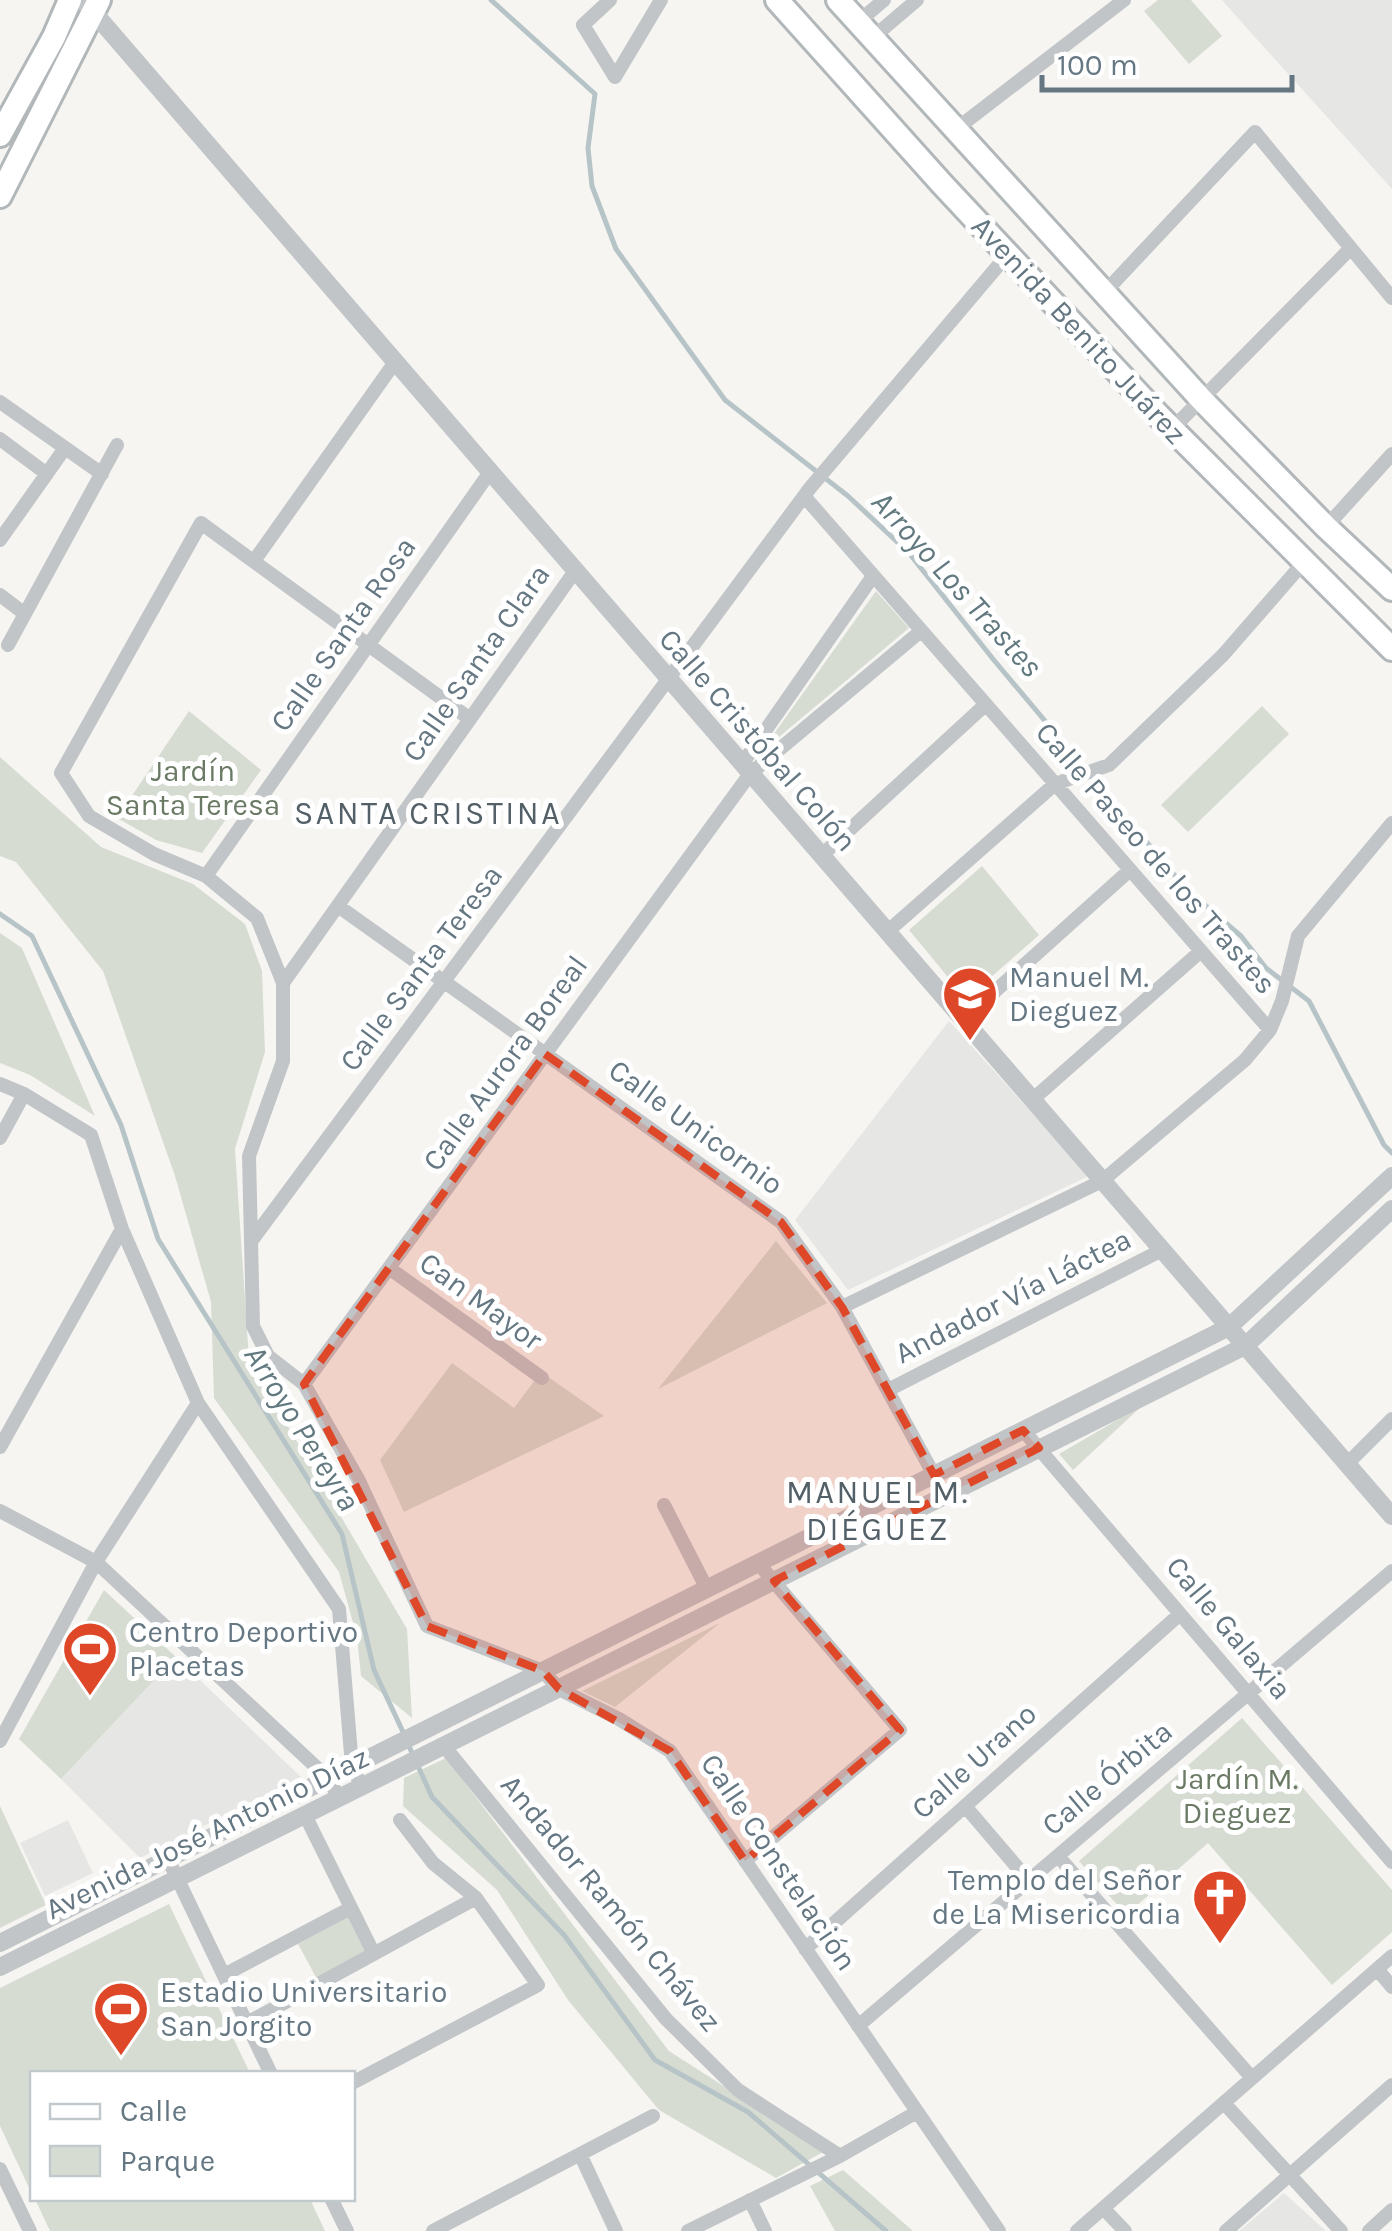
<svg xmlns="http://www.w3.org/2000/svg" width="1392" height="2231" font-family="Karla,sans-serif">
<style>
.built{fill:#e6e7e5}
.green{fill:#d7dcd3}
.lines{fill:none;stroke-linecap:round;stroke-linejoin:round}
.stream{stroke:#b7c4c7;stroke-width:5}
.primary-casing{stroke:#b2b7ba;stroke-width:28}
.minor{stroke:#c1c5c8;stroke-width:14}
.tertiary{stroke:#c1c5c8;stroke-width:18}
.primary{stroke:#fff;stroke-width:22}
.marked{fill:#de4829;fill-opacity:0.2;stroke:#de4829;stroke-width:8;stroke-dasharray:20 12;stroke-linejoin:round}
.labels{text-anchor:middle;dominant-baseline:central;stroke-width:10;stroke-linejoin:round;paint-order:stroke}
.street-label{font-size:30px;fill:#657782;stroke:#fff}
.park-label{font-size:30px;fill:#6a7a64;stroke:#fff}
.poi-label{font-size:30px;fill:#657782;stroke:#fff;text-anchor:start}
.water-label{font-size:32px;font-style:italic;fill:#61797f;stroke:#fff}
.neighbourhood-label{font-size:32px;letter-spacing:2.5px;fill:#536068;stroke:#fff}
</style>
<rect width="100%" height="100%" fill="#f6f5f2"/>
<!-- built -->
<path class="built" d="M 1222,0 L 1392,0 L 1392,189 L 1244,25 Z
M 949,1021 L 1089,1176 L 848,1290 L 795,1220 Z
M 176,1657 L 301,1777 L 140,1858 L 61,1779 Z
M 68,1820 L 93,1873 L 45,1896 L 20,1843 Z
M 1284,2193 L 1326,2231 L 1239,2231 Z"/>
<!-- green -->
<path class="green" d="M 1158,0 L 1191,0 L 1222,36 L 1189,64 L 1144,11 Z
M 876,591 L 909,628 L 761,752 Z
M 1262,706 L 1289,734 L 1188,832 L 1161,805 Z
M 189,711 L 261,770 L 202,853 L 156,840 L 117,818 Z
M 0,757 L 101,847 L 193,884 L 245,924 L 262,971 L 265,1052 L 235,1149 L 249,1360 L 407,1629 L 412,1718 L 361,1676 L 357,1637 L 339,1572 L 214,1398 L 211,1302 L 175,1176 L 103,971 L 16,862 L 0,856 Z
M 982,866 L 1039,935 L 966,999 L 909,930 Z
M 0,933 L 22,948 L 95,1116 L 30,1075 L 0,1063 Z
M 776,1241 L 827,1303 L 658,1389 Z
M 452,1363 L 514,1408 L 541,1372 L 604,1416 L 404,1512 L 380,1460 Z
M 1143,1405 L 1073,1470 L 1059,1454 Z
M 104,1590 L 176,1657 L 61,1779 L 19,1739 Z
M 720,1623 L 615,1707 L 582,1691 Z
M 1242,1718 L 1392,1890 L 1392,1932 L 1332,1985 L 1208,1843 L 1126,1915 L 1079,1861 Z
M 446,1758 L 669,2051 L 825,2151 L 776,2178 L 659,2110 L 568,2000 L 497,1890 L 403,1806 L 404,1778 Z
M 0,1806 L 46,1905 L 0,1928 Z
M 169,1904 L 250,2073 L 32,2074 L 32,2194 L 0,2126 L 0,1988 Z
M 349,1917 L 367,1951 L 317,1979 L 298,1944 Z
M 843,2170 L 913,2231 L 835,2231 L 810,2186 Z
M 35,2199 L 310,2199 L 325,2231 L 50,2231 Z"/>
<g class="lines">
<!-- stream -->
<path class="stream" d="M 491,0 L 595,94 L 588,148 L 592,186 L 616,249 L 725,400 L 848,496 L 909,553 L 993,659 L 1187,890 L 1241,936 L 1266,968 L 1309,1001 L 1384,1145 L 1392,1153
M 0,914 L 32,936 L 121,1125 L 158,1239 L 342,1534 L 374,1670 L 404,1734
M 408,1744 L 432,1797 L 564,1935 L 655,2060 L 748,2112 L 886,2231"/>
<!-- primary casing -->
<g class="primary-casing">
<path id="primary" d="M 777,0 L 942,184 L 1159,416 L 1392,649
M 838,0 L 1201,399 L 1326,527 L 1392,589
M 0,135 L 54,37 L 70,0
M 0,196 L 99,0"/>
</g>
<!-- minor -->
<path class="minor" d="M 610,0 L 583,25 L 615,77 L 661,0
M 857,23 L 884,0
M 871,39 L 917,0
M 955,130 L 1124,0
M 1104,293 L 1255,132 L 1392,298
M 0,402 L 102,474
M 1172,429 L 1350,249
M 0,439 L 47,474
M 804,496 L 1270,1030
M 1326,527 L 1392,454
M 0,540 L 65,448
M 254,561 L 395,362
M 0,595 L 25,614
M 8,645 L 117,445
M 470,719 L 201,523 L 61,773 L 89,816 L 154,854 L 206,876 L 257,918 L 283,983 L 283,1061 L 249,1156 L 253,1326 L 268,1356 L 304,1384 L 358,1479 L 427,1626 L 543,1671 L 559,1689 L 619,1719 L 670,1751 L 999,2231
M 742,764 L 873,576
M 821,856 L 985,705
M 206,876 L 490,472
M 338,906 L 781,1222 L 842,1307 L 934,1475
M 887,932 L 1055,784 L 1109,765 L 1223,655 L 1304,562
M 283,983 L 575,571
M 963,1020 L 1130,870
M 0,1084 L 24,1094 L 91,1135 L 122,1229 L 198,1403 L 339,1609 L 352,1766 L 362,1787
M 1032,1100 L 1201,951
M 0,1138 L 24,1094
M 252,1240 L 810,488 L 1008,254
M 389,1268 L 542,1378
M 842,1307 L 1102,1181 L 1245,1060 L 1270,1030 L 1282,1001 L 1298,936 L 1392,823
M 304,1384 L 750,774 L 921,631
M 888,1390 L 1162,1250
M 1023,1430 L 1392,1862
M 0,1447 L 122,1229
M 1347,1464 L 1392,1419
M 664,1505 L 707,1589
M 0,1511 L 96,1562 L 328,1778 L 339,1798
M 0,1741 L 96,1562 L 198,1403
M 444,1746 L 666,2019 L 738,2090 L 840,2156
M 965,1806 L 1029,1881
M 305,1815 L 374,1954
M 1058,1856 L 1252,2078
M 168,1859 L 271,2074
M 745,1861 L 900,1730 L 758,1563
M 805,1949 L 1180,1614
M 1377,1969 L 1392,1987
M 224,1975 L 351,1908
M 247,2023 L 476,1898
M 858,2026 L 1392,1571
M 352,2083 L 538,1985 L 476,1898 L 433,1863 L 400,1820
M 1224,2103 L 1341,2231
M 580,2154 L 616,2231
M 0,2169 L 30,2231
M 331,2198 L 347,2231
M 750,2200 L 765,2231
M 1103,2208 L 1125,2231
M 433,2231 L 653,2116
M 688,2231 L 840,2156 L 917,2112
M 1077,2231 L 1392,1956
M 1226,2231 L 1392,2085
M 1369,2231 L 1392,2210"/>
<!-- tertiary -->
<path class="tertiary" d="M 83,0 L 1392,1516
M 0,1943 L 1229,1327 L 1392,1176
M 0,1967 L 1245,1346 L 1392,1209"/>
<!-- primary -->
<use href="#primary" class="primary"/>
</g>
<!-- marked area -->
<path class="marked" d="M 545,1054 L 781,1222 L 842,1307 L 934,1475 L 1023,1430 L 1039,1448 L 774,1581 L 900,1730 L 745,1861 L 670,1751 L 559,1689 L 543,1671 L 427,1626 L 304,1384 Z"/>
<!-- icons -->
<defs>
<g id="school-pin" transform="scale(2.875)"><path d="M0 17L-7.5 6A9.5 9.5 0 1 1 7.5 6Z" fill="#de4829" stroke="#fff"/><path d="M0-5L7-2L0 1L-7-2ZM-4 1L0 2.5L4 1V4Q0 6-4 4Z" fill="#fff"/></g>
<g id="stadium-pin" transform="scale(2.875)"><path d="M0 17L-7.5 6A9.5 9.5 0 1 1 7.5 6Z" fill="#de4829" stroke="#fff"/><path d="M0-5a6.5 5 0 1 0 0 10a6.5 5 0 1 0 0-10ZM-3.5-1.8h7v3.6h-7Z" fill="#fff"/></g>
<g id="church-pin" transform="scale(2.875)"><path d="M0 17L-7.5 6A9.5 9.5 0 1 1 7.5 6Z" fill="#de4829" stroke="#fff"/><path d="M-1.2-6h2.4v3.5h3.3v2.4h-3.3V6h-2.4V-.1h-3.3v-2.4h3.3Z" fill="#fff"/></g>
</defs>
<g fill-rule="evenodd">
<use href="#school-pin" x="970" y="994"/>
<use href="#stadium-pin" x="90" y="1649"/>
<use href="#church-pin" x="1220" y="1897"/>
<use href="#stadium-pin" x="121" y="2009"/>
</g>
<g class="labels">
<!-- street labels -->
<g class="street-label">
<text transform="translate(1079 330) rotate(47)">Avenida Benito Juárez</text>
<text transform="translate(343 634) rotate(-55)">Calle Santa Rosa</text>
<text transform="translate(476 663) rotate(-55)">Calle Santa Clara</text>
<text transform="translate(758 740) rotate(49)">Calle Cristóbal Colón</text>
<text transform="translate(1156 858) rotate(49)">Calle Paseo de los Trastes</text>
<text transform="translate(421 968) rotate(-53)">Calle Santa Teresa</text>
<text transform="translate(505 1063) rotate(-54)">Calle Aurora Boreal</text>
<text transform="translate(696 1127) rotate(36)">Calle Unicornio</text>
<text transform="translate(1013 1296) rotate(-27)">Andador Vía Láctea</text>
<text transform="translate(481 1301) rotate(36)">Can Mayor</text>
<text transform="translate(1229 1628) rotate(50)">Calle Galaxia</text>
<text transform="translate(974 1761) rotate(-42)">Calle Urano</text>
<text transform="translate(1107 1778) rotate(-40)">Calle Órbita</text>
<text transform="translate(207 1833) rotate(-26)">Avenida José Antonio Díaz</text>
<text transform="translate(779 1862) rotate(56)">Calle Constelación</text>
<text transform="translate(611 1903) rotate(50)">Andador Ramón Chávez</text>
</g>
<!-- park labels -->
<g class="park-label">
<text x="193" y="771">Jardín<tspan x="193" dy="34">Santa Teresa</tspan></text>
<text x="1237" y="1779">Jardín M.<tspan x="1237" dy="34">Dieguez</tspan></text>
</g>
<!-- poi labels -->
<g class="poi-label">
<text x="1009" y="977">Manuel M.<tspan x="1009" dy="34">Dieguez</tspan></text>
<text x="129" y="1632">Centro Deportivo<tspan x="129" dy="34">Placetas</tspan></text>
<text x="1181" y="1880" text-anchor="end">Templo del Señor<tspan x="1181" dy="34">de La Misericordia</tspan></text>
<text x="160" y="1992">Estadio Universitario<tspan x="160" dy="34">San Jorgito</tspan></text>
</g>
<!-- water labels -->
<g class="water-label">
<text transform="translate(957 584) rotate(48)">Arroyo Los Trastes</text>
<text transform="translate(302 1428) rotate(58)">Arroyo Pereyra</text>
</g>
<!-- neighbourhood labels -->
<g class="neighbourhood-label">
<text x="428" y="813">SANTA CRISTINA</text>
<text x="878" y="1492">MANUEL M.<tspan x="878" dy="37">DIÉGUEZ</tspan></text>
</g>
</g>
<!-- legend -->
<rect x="30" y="2071" width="325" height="130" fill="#ffffff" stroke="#c1c9cd" stroke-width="2.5"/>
<rect x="50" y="2104" width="50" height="15" fill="#ffffff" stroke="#c1c9cd" stroke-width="2.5"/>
<text x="120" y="2121" font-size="30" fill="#657782">Calle</text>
<rect x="50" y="2146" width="50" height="30" fill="#d7dcd3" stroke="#c1c9cd" stroke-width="2.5"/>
<text x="120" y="2171" font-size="30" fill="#657782">Parque</text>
<!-- scale -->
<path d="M1042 75v15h250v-15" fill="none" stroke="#657782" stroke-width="5"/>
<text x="1057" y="75" font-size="30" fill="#657782" stroke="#ffffff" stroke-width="8" paint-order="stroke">100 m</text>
</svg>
